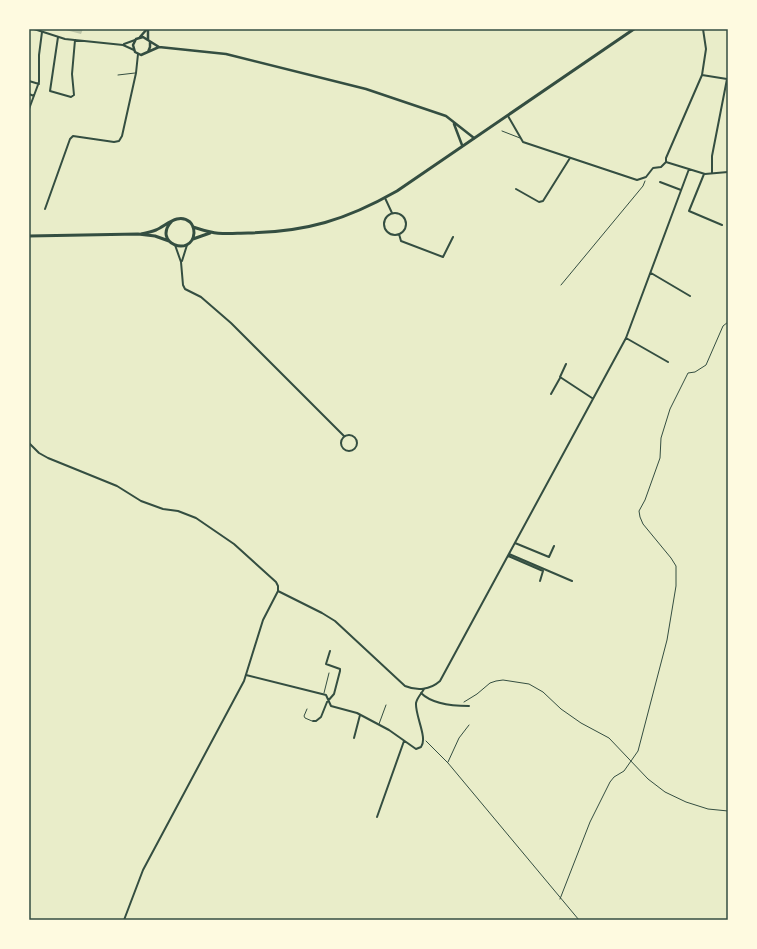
<svg xmlns="http://www.w3.org/2000/svg" width="757" height="949" font-family="Inter,sans-serif">
<style>
.building{fill:#bcc5a7}
.lines{fill:none;stroke-linecap:round;stroke-linejoin:round}
.path{stroke:#344e41;stroke-width:1}
.service{stroke:#344e41;stroke-width:1}
.minor{stroke:#344e41;stroke-width:2}
.tertiary{stroke:#344e41;stroke-width:2.5}
.secondary{stroke:#344e41;stroke-width:3}
.neatline{fill:none;stroke:#344e41;stroke-width:1.5}
</style>
<rect width="100%" height="100%" fill="#e9edc9"/>
<!-- building -->
<path class="building" d="M 62,29 L 83,29 L 81,34 Z"/>
<g class="lines">
<!-- path -->
<path class="path" d="M 561,285 L 643,186 L 645,181
M 464,702 L 477,694 L 490,683 L 496,681 L 503,680 L 529,684 L 543,692 L 561,709 L 581,723 L 609,738 L 648,779 L 665,792 L 686,802 L 708,809 L 728,811
M 426,741 L 448,763 L 579,920
M 448,762 L 459,738 L 469,725
M 560,899 L 590,822 L 610,782 L 614,777 L 624,771 L 638,751 L 667,640 L 676,586 L 676,566 L 671,558 L 643,524 L 640,517 L 639,511 L 645,500 L 660,458 L 661,438 L 670,409 L 688,373 L 695,372 L 706,365 L 723,326 L 728,322"/>
<!-- service -->
<path class="service" d="M 118,75 L 135,73
M 502,131 L 520,138
M 324,693 L 329,673
M 307,709 L 304,716 L 305,718 L 312,721
M 379,724 L 386,705"/>
<!-- minor -->
<path class="minor" d="M 34,29 L 65,39 L 123,45 L 134,50
M 58,37 L 50,91 L 71,97 L 74,95 L 72,74 L 75,40
M 124,44 L 135,40
M 702,75 L 727,79
M 29,81 L 39,84
M 29,94 L 34,96
M 29,109 L 39,82 L 39,55 L 42,32
M 508,116 L 523,142 L 637,180 L 646,177 L 653,168 L 661,167 L 666,162
M 666,162 L 666,158 L 702,75 L 706,49 L 703,29
M 666,162 L 705,174 L 728,172
M 712,173 L 712,156 L 727,79
M 704,174 L 689,211 L 722,225
M 660,182 L 681,190
M 516,189 L 539,202 L 543,201 L 570,158
M 385,198 L 392,213
M 45,209 L 70,139 L 73,136 L 114,142 L 119,141 L 122,136 L 136,73 L 138,54
M384 224a11 11 0 1 1 22 0a11 11 0 1 1-22 0Z
M 399,234 L 401,241 L 443,257 L 453,237
M 175,245 L 181,262 L 183,285 L 185,289 L 201,297 L 231,323 L 344,436
M 182,261 L 187,245
M 651,273 L 690,296
M 626,338 L 668,362
M 566,364 L 560,377 L 592,398
M 551,394 L 560,378
M341 443a8 8 0 1 1 16 0a8 8 0 1 1-16 0Z
M 29,443 L 39,453 L 48,458 L 117,486 L 141,501 L 163,509 L 178,511 L 196,518 L 234,544 L 276,582 L 278,586 L 278,591
M 515,543 L 549,557 L 554,546
M 509,554 L 572,581
M 508,556 L 543,571 L 540,581
M 278,591 L 322,613 L 335,621 L 405,686 C 417,691 430,690 440,681 L 626,338 L 689,169
M 246,675 L 326,695 L 331,706 L 357,713 L 389,730 L 416,749 L 421,747 C 428,738 415,716 416,703 C 417,698 421,694 424,689
M 421,693 C 432,704 454,706 469,706
M 313,721 L 316,721 L 321,717 L 327,702 L 334,694 L 340,671 L 340,669 L 326,664 L 330,651
M 354,738 L 360,715
M 377,817 L 404,741
M 124,920 L 143,870 L 244,681 L 263,620 L 278,591"/>
<!-- tertiary -->
<path class="tertiary" d="M 140,37 L 147,29
M 148,40 L 148,29
M 159,47 L 141,55 L 135,52 L 133,45 L 136,39 L 143,37 L 159,47 L 226,54 L 366,89 L 446,116 L 474,138
M 148,52 L 150,47 L 150,42
M 454,124 L 462,145"/>
<!-- secondary -->
<path class="secondary" d="M 193,227 C 199,229 205,231 211,232 C 222,235 236,233 248,233 C 306,232 346,220 397,191 L 634,29
M 141,234 C 146,233 151,232 156,230 C 166,226 178,212 190,222 C 193,225 194,229 194,233 C 192,258 151,243 172,221
M 29,236 L 138,234 L 155,236 L 169,241
M 193,239 L 210,233"/>
</g>
<!-- border -->
<rect width="757" height="949" fill="none" stroke="#fefae0" stroke-width="60"/>
<rect x="30" y="30" width="697" height="889" class="neatline"/>
</svg>
